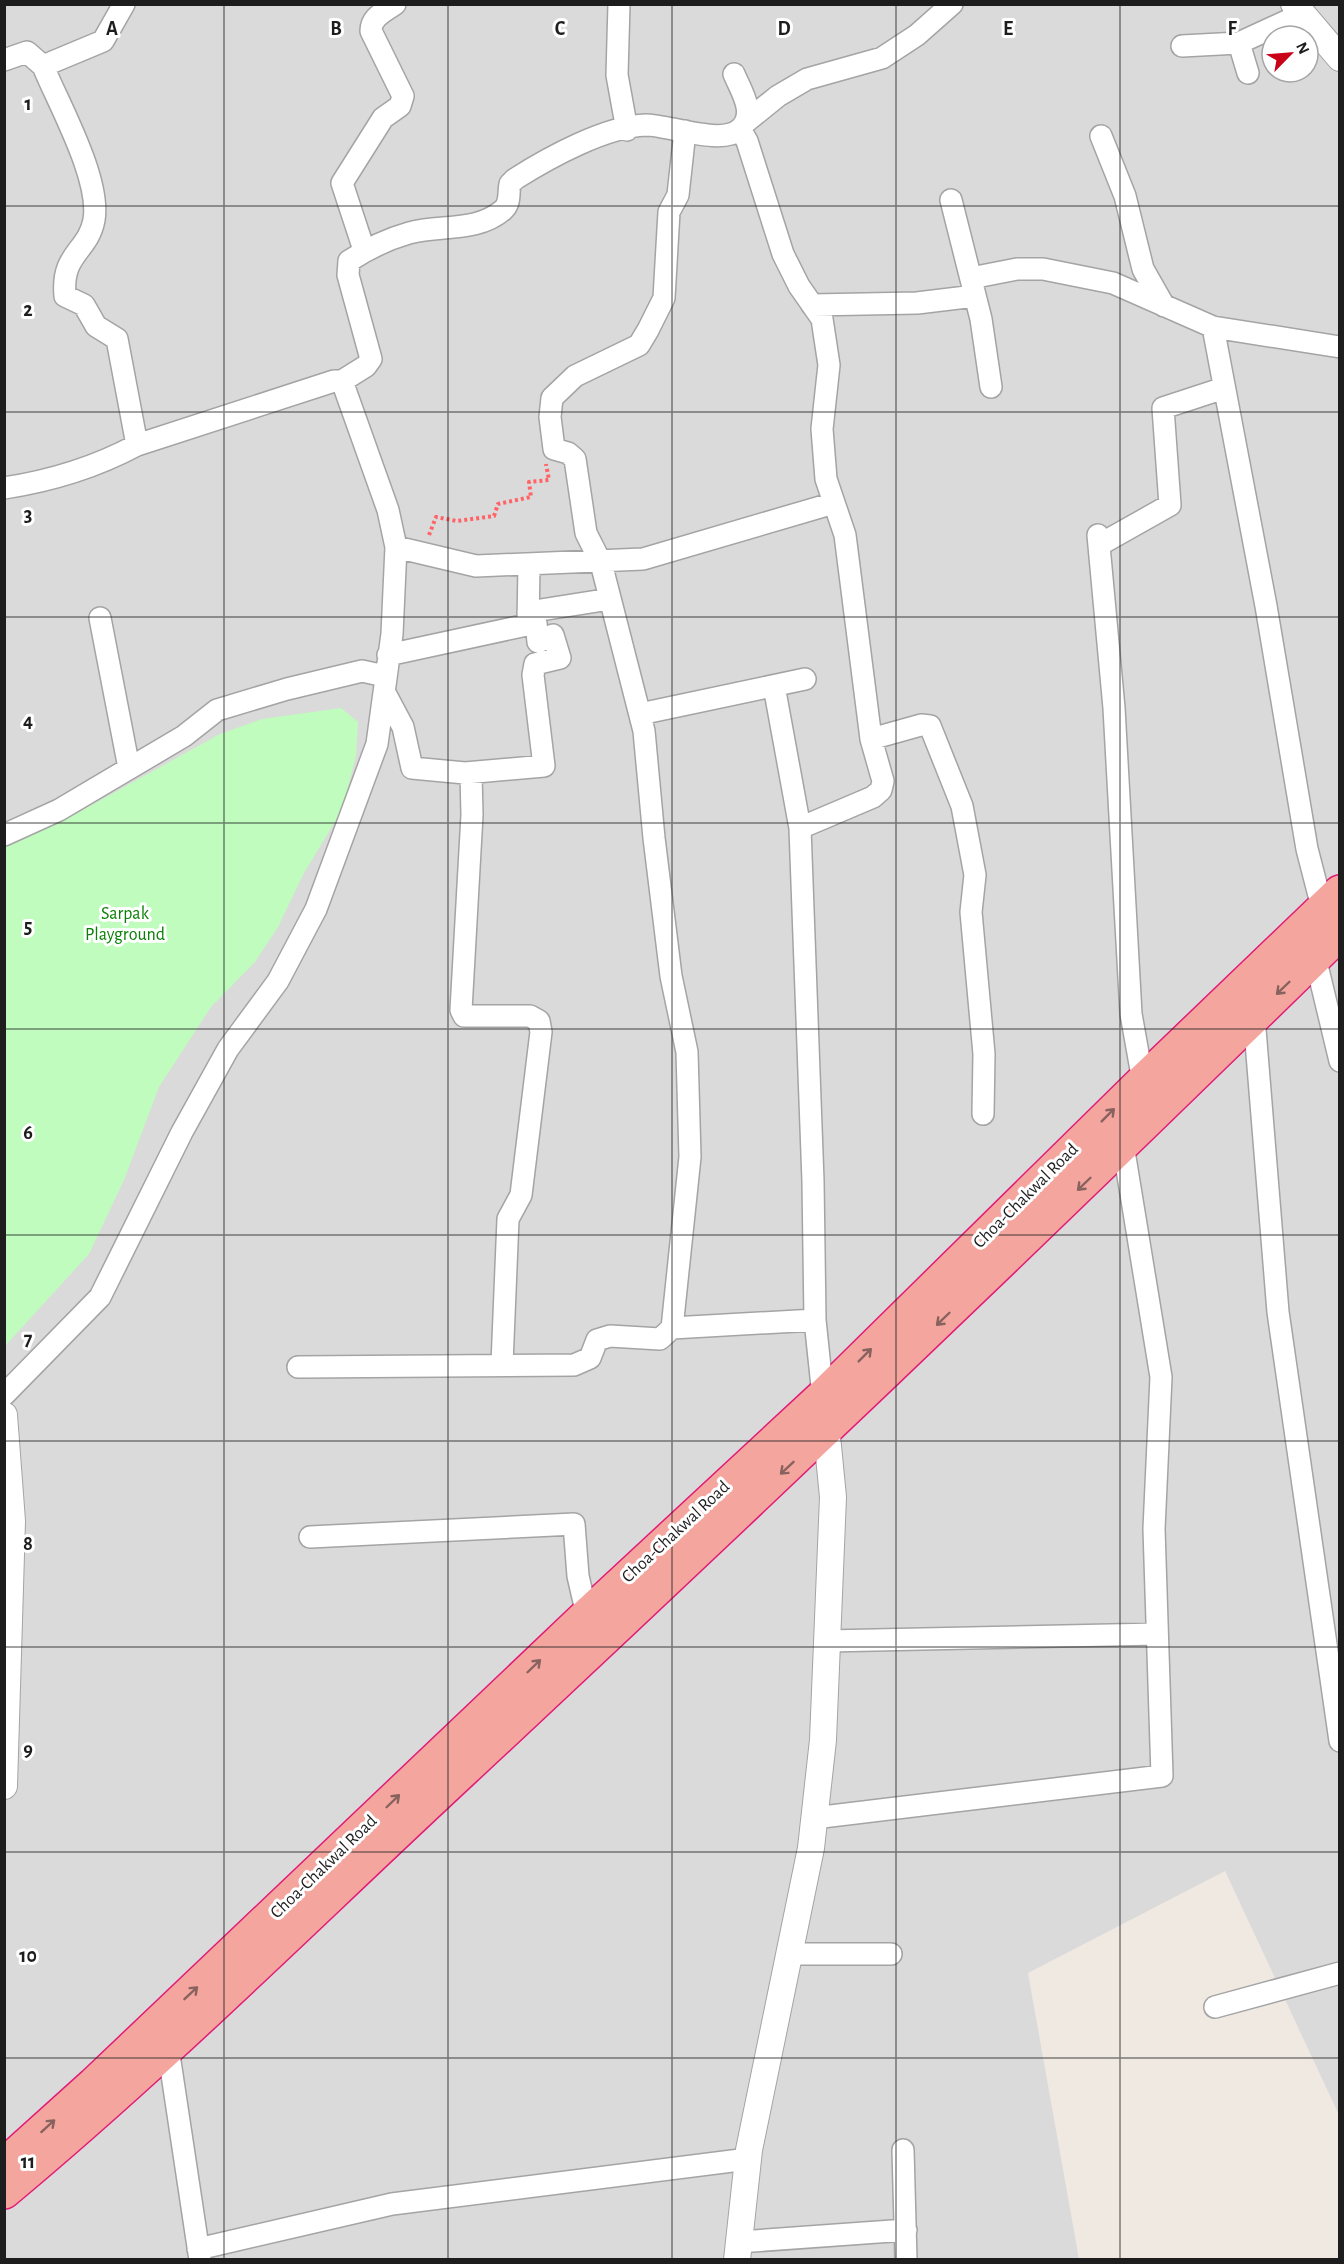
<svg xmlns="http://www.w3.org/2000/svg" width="1344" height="2264" font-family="'Alegreya Sans',sans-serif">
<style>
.residential{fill:#dbdada;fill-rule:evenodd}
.park{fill:#bffcbd}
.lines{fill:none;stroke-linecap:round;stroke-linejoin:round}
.minor-casing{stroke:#a4a4a4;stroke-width:24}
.tertiary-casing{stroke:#a4a4a4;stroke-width:28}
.trunk-casing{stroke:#e11c77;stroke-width:36}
.path{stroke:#ff6366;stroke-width:4;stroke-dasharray:3 3;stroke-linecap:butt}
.minor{stroke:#fff;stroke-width:21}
.tertiary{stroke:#fff;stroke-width:26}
.trunk{stroke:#f4a69e;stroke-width:33}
.oneway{stroke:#88625e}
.grid{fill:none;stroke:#1d1d1d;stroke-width:1.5;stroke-opacity:0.55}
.labels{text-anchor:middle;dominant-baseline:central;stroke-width:6;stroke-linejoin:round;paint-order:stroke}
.park-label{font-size:18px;fill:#0b8006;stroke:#fff}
.street-label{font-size:18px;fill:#1d1d1d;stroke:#fff}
.grid-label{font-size:20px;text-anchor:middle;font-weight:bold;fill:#1d1d1d;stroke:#fff;stroke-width:6;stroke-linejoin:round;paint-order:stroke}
</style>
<rect width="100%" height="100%" fill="#efe9e2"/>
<!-- residential -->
<path class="residential" d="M 5,5 L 1339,5 L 1339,2115 L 1225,1871 L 1028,1973 L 1079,2259 L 5,2260 ZM 1272,36 L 1308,36 L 1308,72 L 1272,72 Z"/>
<!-- park -->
<path class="park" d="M 341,708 L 358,722 L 356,756 L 342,810 L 304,873 L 278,927 L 255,962 L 211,1007 L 159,1087 L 124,1180 L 89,1254 L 5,1346 L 5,847 L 70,817 L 220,734 L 262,719 Z"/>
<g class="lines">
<!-- minor casing -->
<g class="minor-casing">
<path id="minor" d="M 619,4 L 617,75 L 627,130
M 1182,46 L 1239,43
M 4,60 L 27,52 L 43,66 L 103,41 L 124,4
M 43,66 C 59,105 101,179 94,220 C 88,252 61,253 65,296 L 84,305 L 96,326 L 117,339 L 137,445
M 1248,73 L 1239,43 L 1302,14
M 747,121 L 778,96 L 807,79 L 882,58 L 917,35 L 952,4
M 740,129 L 747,141 L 783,254 L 799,286 L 822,319 L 829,365 L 822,429 L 826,479 L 845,535 L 871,739 L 883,781 L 881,790 L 873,797 L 800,828
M 1101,136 L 1125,196 L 1143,269 L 1164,306
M 951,200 L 981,319 L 991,387
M 364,250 L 342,183 L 383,118 L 400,106 L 403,96 L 371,31 C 371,17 384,12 395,4
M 971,278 L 1017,269 L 1043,269 L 1113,283 L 1213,327 L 1340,347
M 812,305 L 917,303 L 975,296
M 1213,327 L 1266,606 L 1307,849 L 1322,907
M 342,381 L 366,366 L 371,359 L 348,275 L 349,261 C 367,249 388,239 409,233 C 440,224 476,233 503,210 C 511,203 508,193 510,184 L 515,179 C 548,158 606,126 646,125 C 669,125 722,146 740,129 C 757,114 741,91 734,74
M 4,488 C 50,481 96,467 137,445 L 334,381 L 342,381 L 388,510 L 396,547 L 392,634 L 377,744 L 316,909 L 278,981 L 228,1049 L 182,1132 L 100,1297 L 4,1395
M 1098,535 L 1114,708 L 1131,1014 L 1143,1081
M 1099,545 L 1170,505 L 1163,408 L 1224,388
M 396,547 L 476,566 L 643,559 L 834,503
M 528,612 L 610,599
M 100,618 L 129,768
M 528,623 L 529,566
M 774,686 L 800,828 L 813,1181 L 815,1320 L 823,1396
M 386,695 L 403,727 L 412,768 L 465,773 L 544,766 L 533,675 L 535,664 L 560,658 L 553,635 L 538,642 L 536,623 L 388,655
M 640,714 L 805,679
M 871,739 L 921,725 L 930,726 L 962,806 L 975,875 L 971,912 L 984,1054 L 983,1114
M 471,773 L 472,815 L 461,1010 L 464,1016 L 530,1016 L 539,1021 L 541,1032 L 521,1195 L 508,1219 L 502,1364
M 4,835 L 59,810 L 184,736 L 217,710 L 287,689 L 362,671 L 385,676
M 1315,957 L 1340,1061
M 1254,1017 L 1278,1312 L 1340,1741
M 672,1328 L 690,1157 L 687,1052 L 671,976 L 654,838 L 644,731 L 601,563 L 586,533 L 575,459 L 568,453 L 554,449 L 550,417 L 552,398 L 575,376 L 639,345 L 648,330 L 664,298 L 669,212 L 678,195 L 685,131
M 298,1367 L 574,1365 L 590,1358 L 597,1340 L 610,1336 L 660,1339 L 672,1328 L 815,1320
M 310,1537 L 574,1524 L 578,1576 L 587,1615
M 827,1641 L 1157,1634
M 814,1818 L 1162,1776 L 1154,1529 L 1161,1377 L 1123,1145
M 789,1954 L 891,1954
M 1215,2007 L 1340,1973
M 168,2048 L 200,2260
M 903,2150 L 906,2260
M 739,2242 L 906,2230
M 198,2249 L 392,2204 L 748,2159"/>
</g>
<!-- tertiary casing -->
<g class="tertiary-casing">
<path id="tertiary" d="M 1294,4 L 1340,58
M 4,1415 L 12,1521 L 4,1786
M 737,2260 L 749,2150 L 811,1848 L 823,1740 L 833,1497 L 825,1416"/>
</g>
<!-- trunk casing -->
<g class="trunk-casing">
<path id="trunk" d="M 4,2165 L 94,2084 L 587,1615 L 823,1396 L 1143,1081 L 1340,892
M 4,2192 C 165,2058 313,1910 466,1768 C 761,1493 1052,1215 1340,933"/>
</g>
<!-- path -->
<path class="path" d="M 429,535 L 436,517 L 457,521 L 494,516 L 498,504 L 531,497 L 529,482 L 549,480 L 546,464"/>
<!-- minor -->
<use href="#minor" class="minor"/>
<!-- tertiary -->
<use href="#tertiary" class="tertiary"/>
<!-- trunk -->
<use href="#trunk" class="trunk"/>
</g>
<!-- one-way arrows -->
<defs><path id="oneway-shaft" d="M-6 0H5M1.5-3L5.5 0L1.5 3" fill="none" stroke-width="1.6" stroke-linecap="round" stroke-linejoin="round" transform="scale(1.5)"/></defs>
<g class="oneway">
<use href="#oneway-shaft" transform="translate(1283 988) rotate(136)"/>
<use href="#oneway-shaft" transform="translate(1108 1115) rotate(-45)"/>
<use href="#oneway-shaft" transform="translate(1084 1184) rotate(136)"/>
<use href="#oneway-shaft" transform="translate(943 1319) rotate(136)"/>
<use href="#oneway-shaft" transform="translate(865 1355) rotate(-45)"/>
<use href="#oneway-shaft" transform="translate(787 1468) rotate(137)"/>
<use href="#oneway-shaft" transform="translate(534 1666) rotate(-44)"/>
<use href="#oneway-shaft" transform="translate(393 1801) rotate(-44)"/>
<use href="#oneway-shaft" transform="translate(191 1993) rotate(-43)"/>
<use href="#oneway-shaft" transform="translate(48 2126) rotate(-42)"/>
</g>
<!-- grid -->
<path class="grid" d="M 224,4 L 224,2260M 448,4 L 448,2260M 672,4 L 672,2260M 896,4 L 896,2260M 1120,4 L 1120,2260M 4,206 L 1340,206M 4,412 L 1340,412M 4,617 L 1340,617M 4,823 L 1340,823M 4,1029 L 1340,1029M 4,1235 L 1340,1235M 4,1441 L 1340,1441M 4,1647 L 1340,1647M 4,1852 L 1340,1852M 4,2058 L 1340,2058"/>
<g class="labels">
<!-- park labels -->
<g class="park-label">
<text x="125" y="914">Sarpak<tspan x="125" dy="21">Playground</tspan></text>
</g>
<!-- street labels -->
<g class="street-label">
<text transform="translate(1026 1196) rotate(-45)">Choa-Chakwal Road</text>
<text transform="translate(676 1532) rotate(-43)">Choa-Chakwal Road</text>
<text transform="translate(324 1867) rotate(-44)">Choa-Chakwal Road</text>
</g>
</g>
<g class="grid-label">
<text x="112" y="35">A</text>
<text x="336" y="35">B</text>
<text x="560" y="35">C</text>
<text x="784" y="35">D</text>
<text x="1008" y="35">E</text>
<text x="1232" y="35">F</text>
<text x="28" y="110">1</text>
<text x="28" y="316">2</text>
<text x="28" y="521">3</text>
<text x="28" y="727">4</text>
<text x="28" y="933">5</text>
<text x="28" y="1139">6</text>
<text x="28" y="1345">7</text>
<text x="28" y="1550">8</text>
<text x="28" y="1756">9</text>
<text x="28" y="1962">10</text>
<text x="28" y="2168">11</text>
</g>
<!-- border -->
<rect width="1344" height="2264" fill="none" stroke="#1d1d1d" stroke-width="12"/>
<!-- north arrow -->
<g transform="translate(1290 54) rotate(65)"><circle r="28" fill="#ffffff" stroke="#a5a5a5" stroke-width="1.5"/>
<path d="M0-4.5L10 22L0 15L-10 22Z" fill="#ca0019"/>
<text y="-9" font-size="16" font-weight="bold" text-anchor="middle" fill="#1d1d1d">N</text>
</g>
</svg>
